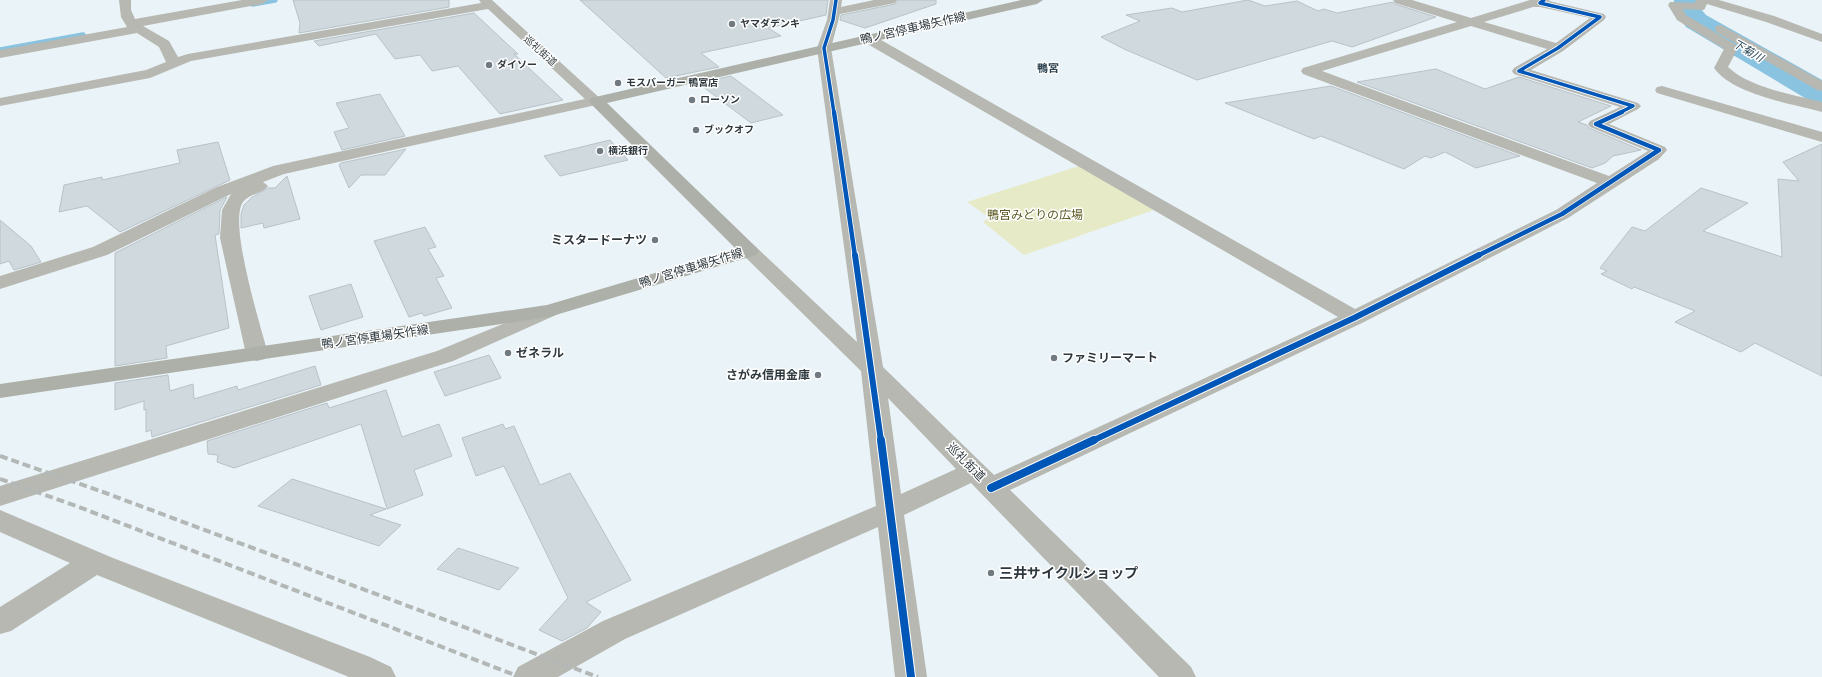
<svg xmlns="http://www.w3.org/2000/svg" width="1822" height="677" font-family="Rubik,'Noto Sans JP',sans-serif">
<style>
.green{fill:#e7eac6}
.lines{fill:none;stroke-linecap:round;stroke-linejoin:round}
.stream{stroke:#89c3e0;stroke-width:5.5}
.river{fill:#89c3e0;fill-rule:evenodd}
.building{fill:#d0d9de;stroke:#b9c2c7}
.minor{fill:#b6b8b1;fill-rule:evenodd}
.major{fill:#adb0a8;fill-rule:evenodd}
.rail{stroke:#b3b8b6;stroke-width:4;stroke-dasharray:8 4;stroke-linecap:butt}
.cycleway-far3-casing{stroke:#fff;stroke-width:5}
.cycleway-far2-casing{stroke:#fff;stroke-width:6}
.cycleway-far1-casing{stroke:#fff;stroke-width:8}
.cycleway-casing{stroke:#fff;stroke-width:10}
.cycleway-far3{stroke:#0057b8;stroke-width:3.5}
.cycleway-far2{stroke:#0057b8;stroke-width:4.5}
.cycleway-far1{stroke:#0057b8;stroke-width:6}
.cycleway{stroke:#0057b8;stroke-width:8}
.poi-dot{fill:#707a80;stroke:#fff;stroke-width:1.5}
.labels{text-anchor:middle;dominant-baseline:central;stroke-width:3;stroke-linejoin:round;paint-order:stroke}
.far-poi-label{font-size:10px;font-weight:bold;fill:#2e393f;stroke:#fff;text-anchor:start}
.far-street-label{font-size:10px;fill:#2e393f;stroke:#fff}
.far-water-label{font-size:11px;font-style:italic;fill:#1a3d4e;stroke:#fff}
.far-neighbourhood-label{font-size:11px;font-weight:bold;fill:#2c434f;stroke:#fff}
.street-label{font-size:12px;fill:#2e393f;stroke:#fff}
.park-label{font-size:12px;fill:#5c5922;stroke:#fff}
.poi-label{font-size:12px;font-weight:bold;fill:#2e393f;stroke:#fff;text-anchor:end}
.near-poi-label{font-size:14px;font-weight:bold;fill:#2e393f;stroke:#fff;text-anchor:start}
</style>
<rect width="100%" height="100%" fill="#eaf3f8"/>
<!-- green -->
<path class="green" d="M 1079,166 L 1154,210 L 1024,255 L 983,222 L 990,218 L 967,202 Z"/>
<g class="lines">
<!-- stream -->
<path class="stream" d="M 253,4 L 275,0
M 0,50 L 83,35"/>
<!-- river -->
<path class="river" d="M 1674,0 L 1702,0 L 1701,9 L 1706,15 L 1822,80 L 1822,104 L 1810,101 L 1686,27 L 1673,11 Z"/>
</g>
<!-- building -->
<path class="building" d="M 293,0 L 449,0 L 449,7 L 299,33 L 300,23 Z
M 580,0 L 828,0 L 826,15 L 768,28 L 781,36 L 701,53 L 719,67 L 666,78 Z
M 898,0 L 936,0 L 936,4 L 865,28 L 840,20 L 841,15 L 895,4 Z
M 1248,0 L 1265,6 L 1297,1 L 1318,11 L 1324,9 L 1337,13 L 1393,2 L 1395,4 L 1436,17 L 1352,47 L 1332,41 L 1197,80 L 1124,49 L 1101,37 L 1140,21 L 1126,15 L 1172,8 L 1182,12 Z
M 474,13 L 518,54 L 514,54 L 563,100 L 500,114 L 458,66 L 432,71 L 420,55 L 395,59 L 376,34 L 319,46 L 314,41 Z
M 1436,69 L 1485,89 L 1519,77 L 1611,106 L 1578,122 L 1587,125 L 1589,128 L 1641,150 L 1613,156 L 1605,163 L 1592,168 L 1357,82 Z
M 731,76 L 783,115 L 751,123 L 698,83 Z
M 1331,86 L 1520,156 L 1476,168 L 1445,152 L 1431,158 L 1425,156 L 1404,169 L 1321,136 L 1314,139 L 1225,103 Z
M 380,94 L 405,136 L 342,150 L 334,132 L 349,128 L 336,103 Z
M 610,140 L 628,160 L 560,176 L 544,156 Z
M 218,142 L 230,180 L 120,232 L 87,206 L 59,212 L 64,185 L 102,177 L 102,180 L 180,163 L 177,150 Z
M 1822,144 L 1822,376 L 1755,343 L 1741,352 L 1675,322 L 1695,311 L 1634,287 L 1632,289 L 1601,274 L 1607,271 L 1600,268 L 1632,227 L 1645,231 L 1701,188 L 1748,203 L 1703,231 L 1782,257 L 1778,179 L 1799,181 L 1783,162 Z
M 406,149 L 385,175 L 361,175 L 349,188 L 339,165 L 341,163 Z
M 287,176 L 300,219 L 264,228 L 263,223 L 241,228 L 241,214 L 244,205 L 251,198 L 268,188 L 275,188 Z
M 227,197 L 220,210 L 219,234 L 215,235 L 229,328 L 166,346 L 167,358 L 115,366 L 115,253 Z
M 0,220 L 31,246 L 41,262 L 14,270 L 9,261 L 0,264 Z
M 425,227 L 436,247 L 428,249 L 444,276 L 436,278 L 452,308 L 424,316 L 422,313 L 409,317 L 374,241 Z
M 351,284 L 363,317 L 321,330 L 309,296 Z
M 489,355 L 501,378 L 445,396 L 434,372 Z
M 315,366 L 321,385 L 152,437 L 151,430 L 146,432 L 146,409 L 144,410 L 144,401 L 115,410 L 115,383 L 168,375 L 170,391 L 193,384 L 194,399 L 237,386 L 238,390 Z
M 386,390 L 402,437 L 439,424 L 452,456 L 414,470 L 423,495 L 387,509 L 361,424 L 234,468 L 217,462 L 218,455 L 208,454 L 207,441 L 327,403 L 329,408 Z
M 503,424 L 505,429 L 514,426 L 540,485 L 570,473 L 631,580 L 586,602 L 601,612 L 587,628 L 562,641 L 539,630 L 568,598 L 504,466 L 476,476 L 462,438 Z
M 292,479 L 386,509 L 370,515 L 401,525 L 379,546 L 258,506 Z
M 458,548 L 519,568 L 499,590 L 437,569 Z"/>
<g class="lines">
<!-- minor -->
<path class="minor" d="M 119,0 L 131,0 L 131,10 L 135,19 L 242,0 L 268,0 L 262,4 L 143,26 L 169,41 L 178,57 L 188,54 L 481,3 L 479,0 L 492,0 L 603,101 L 601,104 L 596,105 L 284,174 L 263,182 L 268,186 C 262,194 249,194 243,202 C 228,223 261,327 268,354 L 265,359 L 257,361 L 249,359 L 246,354 L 220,238 L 222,210 L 231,194 L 107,255 L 0,289 L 0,276 L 93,247 L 217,187 L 273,166 L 585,99 L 488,9 L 191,61 L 150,78 L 0,106 L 0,98 L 146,70 L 166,62 L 159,47 L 137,33 L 0,58 L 0,50 L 127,27 L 121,17 Z
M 830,0 L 842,0 L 841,7 L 874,0 L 897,0 L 895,3 L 840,14 L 831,48 L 883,367 L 994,475 L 1338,317 L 864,42 L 862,39 L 864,36 L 874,36 L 1355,309 L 1556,210 L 1597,183 L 1303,74 L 1301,71 L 1303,68 L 1457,22 L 1395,3 L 1393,0 L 1412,0 L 1471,18 L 1530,0 L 1550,0 L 1549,1 L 1604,14 L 1606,17 L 1604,20 L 1563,51 L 1531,70 L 1638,103 L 1641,106 L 1638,109 L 1609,124 L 1665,147 L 1667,150 L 1659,159 L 1568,218 L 1362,323 L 1010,490 L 1191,667 L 1196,677 L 1159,677 L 971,483 L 904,515 L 927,677 L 895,677 L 878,527 L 625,639 L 558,677 L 513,677 L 518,667 L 603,621 L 876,506 L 861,371 L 739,251 L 742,247 L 749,245 L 756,247 L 857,342 L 817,48 L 827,20 ZM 1533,7 L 1540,7 L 1590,18 L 1556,43 L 1484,22 ZM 1471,26 L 1547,49 L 1514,68 L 1512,71 L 1514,74 L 1620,107 L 1590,121 L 1588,124 L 1590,127 L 1648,151 L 1609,176 L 1322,71 ZM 888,398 L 956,469 L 901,494 Z
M 1696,0 L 1719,0 L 1774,16 L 1822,34 L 1822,42 L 1766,22 L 1707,4 L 1704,10 L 1683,9 L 1686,15 L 1736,45 L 1738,48 L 1728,67 C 1750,88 1794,95 1822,102 L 1822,112 C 1792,104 1732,94 1714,68 L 1724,49 L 1677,20 L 1668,5 L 1670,2 L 1695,3 Z
M 1721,25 L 1822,81 L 1822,91 L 1817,90 L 1716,32 L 1715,29 L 1716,26 Z
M 1662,86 L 1822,132 L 1822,142 L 1657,93 L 1655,90 L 1657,87 Z
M 549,305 L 556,307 L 560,311 L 556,315 L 453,361 L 0,506 L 0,486 L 437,351 Z
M 0,510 L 113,558 L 370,657 L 391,667 L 396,677 L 349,677 L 97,575 L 11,631 L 0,634 L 0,607 L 70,563 L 0,532 Z"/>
<!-- major -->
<path class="major" d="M 1021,0 L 1043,0 L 1037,4 L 607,103 L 756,247 L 759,251 L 756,255 L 549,317 L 0,398 L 0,384 L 547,305 L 736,249 L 591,104 L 589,101 L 591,98 Z"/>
<!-- rail -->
<path class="rail" d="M 0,456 L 103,492 L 598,677
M 0,479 L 79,507 L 520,677"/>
<!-- cycleway-far3 casing -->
<g class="cycleway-far3-casing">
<path id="cycleway-far3" d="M 1544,0 L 1540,3 L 1600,17 L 1558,48 L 1519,71 L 1633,106 L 1619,113
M 834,113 L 824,48 L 833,20 L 836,0"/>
</g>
<!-- cycleway-far2 casing -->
<g class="cycleway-far2-casing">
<path id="cycleway-far2" d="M 834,112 L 855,256
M 1477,256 L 1562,214 L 1659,150 L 1596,124 L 1622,112"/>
</g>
<!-- cycleway-far1 casing -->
<g class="cycleway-far1-casing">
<path id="cycleway-far1" d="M 855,255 L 881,441
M 1092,441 L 1354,318 L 1479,255"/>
</g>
<!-- cycleway casing -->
<g class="cycleway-casing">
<path id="cycleway" d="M 881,440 L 911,677
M 991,488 L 1094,440"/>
</g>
<!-- cycleway-far3 -->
<use href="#cycleway-far3" class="cycleway-far3"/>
<!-- cycleway-far2 -->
<use href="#cycleway-far2" class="cycleway-far2"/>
<!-- cycleway-far1 -->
<use href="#cycleway-far1" class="cycleway-far1"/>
<!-- cycleway -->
<use href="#cycleway" class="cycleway"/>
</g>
<!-- markers -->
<g class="poi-dot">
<circle cx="732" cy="24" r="4"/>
<circle cx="489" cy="65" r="4"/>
<circle cx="618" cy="83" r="4"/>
<circle cx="692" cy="100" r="4"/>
<circle cx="696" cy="130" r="4"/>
<circle cx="600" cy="151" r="4"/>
<circle cx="655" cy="240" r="4"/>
<circle cx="508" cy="353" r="4"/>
<circle cx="1054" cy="358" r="4"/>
<circle cx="818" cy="375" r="4"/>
<circle cx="991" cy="573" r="4"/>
</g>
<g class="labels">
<!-- far-poi labels -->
<g class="far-poi-label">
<text x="740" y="24">ヤマダデンキ</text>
<text x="497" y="65">ダイソー</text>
<text x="626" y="83">モスバーガー 鴨宮店</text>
<text x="700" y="100">ローソン</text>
<text x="704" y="130">ブックオフ</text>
<text x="608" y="151">横浜銀行</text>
</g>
<!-- far-street labels -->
<g class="far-street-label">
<text transform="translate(540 51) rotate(42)">巡礼街道</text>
</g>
<!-- far-water labels -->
<g class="far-water-label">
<text transform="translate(1748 51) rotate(30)">下菊川</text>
</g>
<!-- far-neighbourhood labels -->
<g class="far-neighbourhood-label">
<text x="1048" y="68">鴨宮</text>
</g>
<!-- street labels -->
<g class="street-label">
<text transform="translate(913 28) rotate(-13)">鴨ノ宮停車場矢作線</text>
<text transform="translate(691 268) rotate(-17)">鴨ノ宮停車場矢作線</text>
<text transform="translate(375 337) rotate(-8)">鴨ノ宮停車場矢作線</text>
<text transform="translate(966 462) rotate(45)">巡礼街道</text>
</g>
<!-- park labels -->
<g class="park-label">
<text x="1035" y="215">鴨宮みどりの広場</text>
</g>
<!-- poi labels -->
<g class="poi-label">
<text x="647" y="240">ミスタードーナツ</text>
<text x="516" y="353" text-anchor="start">ゼネラル</text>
<text x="1062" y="358" text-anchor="start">ファミリーマート</text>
<text x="810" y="375">さがみ信用金庫</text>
</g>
<!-- near-poi labels -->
<g class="near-poi-label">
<text x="999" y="573">三井サイクルショップ</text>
</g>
</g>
</svg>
